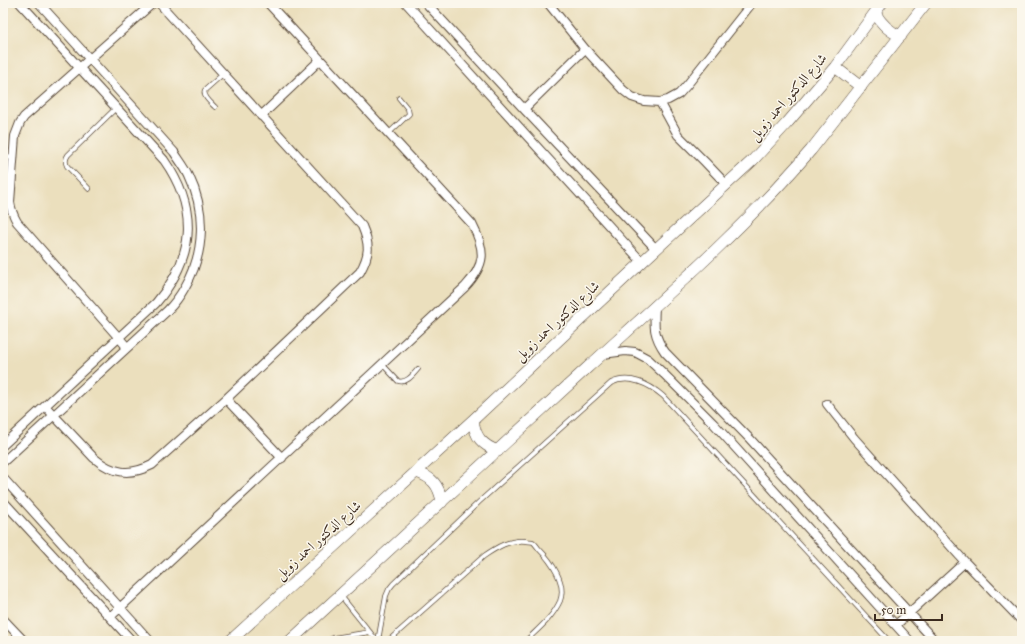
<svg xmlns="http://www.w3.org/2000/svg" width="1025" height="644" font-family="'IM FELL Great Primer',Amiri,serif">
<style>
.lines{fill:none;stroke-linecap:round;stroke-linejoin:round}
.lane-casing{stroke:#554536;stroke-width:5.5}
.street-casing{stroke:#554536;stroke-width:10}
.secondary-casing{stroke:#554536;stroke-width:12}
.lane{stroke:#fff;stroke-width:4}
.street{stroke:#fff;stroke-width:8}
.secondary{stroke:#fff;stroke-width:11}
.labels{text-anchor:middle;dominant-baseline:central;stroke-width:3;stroke-linejoin:round;paint-order:stroke}
.street-label{font-size:14px;fill:#3b2a1e;stroke:#fbf7ec}
</style>
<rect width="100%" height="100%" fill="#fbf7ec"/>
<filter id="ink" filterUnits="userSpaceOnUse"><feTurbulence type="fractalNoise" baseFrequency=".025" numOctaves="2"/><feDisplacementMap in="SourceGraphic" scale="8" xChannelSelector="R" yChannelSelector="G"/><feConvolveMatrix kernelMatrix="1 2 1 2 8 2 1 2 1" color-interpolation-filters="sRGB"/></filter>
<filter id="wash" filterUnits="userSpaceOnUse"><feTurbulence type="fractalNoise" baseFrequency=".012" numOctaves="4" result="noise"/><feDisplacementMap in="SourceGraphic" scale="16" xChannelSelector="R" yChannelSelector="G"/><feGaussianBlur stdDeviation="0.9" result="paint"/><feColorMatrix in="noise" values="0 0 0 0 0 0 0 0 0 0 0 0 0 0 0 0 0 1.4 0 .05"/><feComposite in="paint" operator="in"/></filter>
<g filter="url(#wash)">
<rect width="100%" height="100%" fill="#ebdfbd"/>
</g>
<g filter="url(#ink)">
<g class="lines">
<!-- lane casing -->
<g class="lane-casing">
<path id="lane" d="M 215,107 C 211,103 202,96 205,90 L 223,74
M 389,133 L 409,114 L 408,109 L 399,98
M 3,158 L 13,157
M 89,189 L 67,166 C 65,162 65,159 68,155 L 116,108
M 383,365 L 398,381 C 406,384 413,375 418,369
M 341,596 L 377,641
M 328,641 L 333,638 L 370,632
M 378,641 L 386,596 L 389,589 L 393,584 L 479,502 L 611,383 C 629,374 649,384 663,396 L 889,641
M 388,641 L 484,556 C 497,547 510,539 526,541 C 528,542 531,541 533,542 C 535,543 537,547 539,549 C 551,561 567,583 560,601 C 553,617 538,629 526,641"/>
</g>
<!-- street casing -->
<g class="street-casing">
<path id="street" d="M 406,3 L 642,262
M 426,3 L 524,109 L 656,249
M 548,3 L 585,49 L 623,90 L 632,97 L 644,101 L 660,102 L 668,100 L 679,94 L 687,85 L 752,3
M 660,102 L 678,135 L 705,162 L 726,184
M 524,109 L 585,49
M 261,116 L 320,60
M 655,306 C 654,326 653,335 665,352 L 750,439 L 935,641
M 127,347 L 17,222 C 13,215 11,210 10,202 L 15,136 L 20,123 L 24,117 L 153,3
M 603,354 L 625,351 L 635,352 L 648,359 L 664,374 L 714,424 L 910,641
M 226,399 L 282,458
M 827,404 L 854,438 L 965,562 L 1022,621
M 45,406 L 94,458 C 113,474 130,476 152,465 L 226,399 L 360,272 C 370,254 370,245 362,226 L 159,3
M 3,445 L 156,303 C 195,257 199,210 164,160 L 20,3
M 3,462 L 167,311 C 174,304 180,296 185,287 C 205,253 206,211 189,176 C 185,167 179,160 174,152 L 39,3
M 3,478 L 150,641
M 3,501 L 132,641
M 110,617 L 465,287 C 486,264 486,251 472,224 L 268,3
M 3,619 L 24,641
M 896,625 L 965,562"/>
</g>
<!-- secondary casing -->
<g class="secondary-casing">
<path id="secondary" d="M 875,13 C 881,23 889,32 901,36
M 835,67 L 861,87
M 473,420 C 475,437 482,445 498,451
M 416,472 C 432,477 439,485 442,502
M 230,641 L 473,420 L 642,262 L 753,160 L 788,122 L 835,67 L 882,3
M 290,641 C 389,550 488,459 587,368 C 664,298 743,229 811,150 L 926,3"/>
</g>
<!-- lane -->
<use href="#lane" class="lane"/>
<!-- street -->
<use href="#street" class="street"/>
<!-- secondary -->
<use href="#secondary" class="secondary"/>
</g>
</g>
<g class="labels">
<!-- street labels -->
<g class="street-label">
<text transform="translate(788 97) rotate(-49)">شارع الدكتور احمد زويل</text>
<text transform="translate(557 321) rotate(-43)">شارع الدكتور احمد زويل</text>
<text transform="translate(318 540) rotate(-42)">شارع الدكتور احمد زويل</text>
</g>
</g>
<!-- margin -->
<rect width="1025" height="644" fill="none" stroke="#fbf7ec" stroke-width="16"/>
<!-- scale -->
<path d="M875 614v6h67v-6" fill="none" stroke="#3b2a1e" stroke-width="2"/>
<text x="881" y="614" font-size="12" fill="#3b2a1e" stroke="#fbf7ec" stroke-width="3" paint-order="stroke">50 m</text>
</svg>
